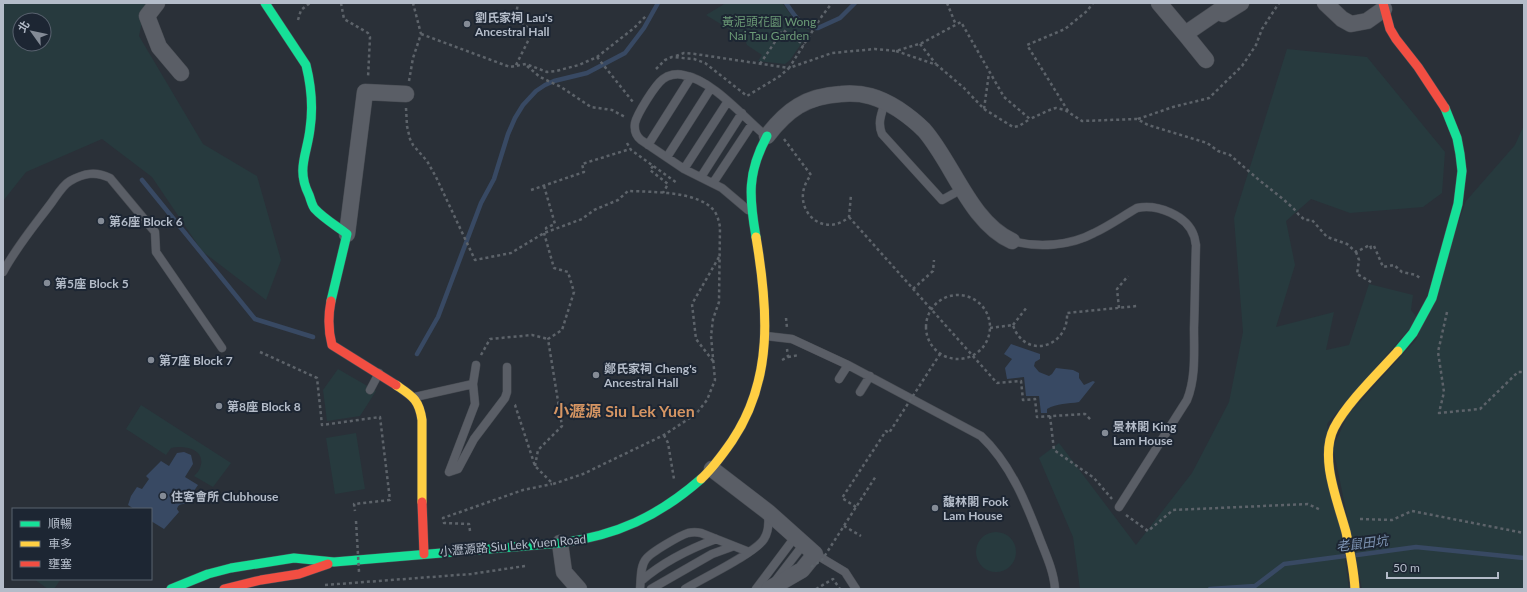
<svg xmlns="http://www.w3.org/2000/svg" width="1527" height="592" font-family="Lato,'Noto Sans TC',sans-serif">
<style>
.green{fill:#273a3e;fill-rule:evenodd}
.water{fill:#384963}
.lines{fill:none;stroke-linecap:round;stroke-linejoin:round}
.stream{stroke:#384963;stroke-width:4.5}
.lane-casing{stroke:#484c53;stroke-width:9}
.street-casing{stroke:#484c53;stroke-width:17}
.fast-casing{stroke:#484c53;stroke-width:10}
.slow-casing{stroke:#484c53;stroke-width:10}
.jam-casing{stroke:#484c53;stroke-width:10}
.path{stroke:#5d636a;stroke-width:2.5;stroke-dasharray:3 3;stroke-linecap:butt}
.lane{stroke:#5a5e66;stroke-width:8}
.street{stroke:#5a5e66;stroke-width:16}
.fast{stroke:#16e098;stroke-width:9}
.slow{stroke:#ffcf43;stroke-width:9}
.jam{stroke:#f24e42;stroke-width:9}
.path-bridge{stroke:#5d636a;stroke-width:2.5;stroke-dasharray:3 3;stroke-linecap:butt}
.poi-dot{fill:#848b96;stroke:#1d2633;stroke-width:1.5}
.labels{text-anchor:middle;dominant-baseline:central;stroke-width:4;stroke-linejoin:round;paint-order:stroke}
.poi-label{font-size:12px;font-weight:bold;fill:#b4bcc9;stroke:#1d2633;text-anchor:start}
.park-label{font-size:12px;fill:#6b9a76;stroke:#1d2633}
.street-label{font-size:12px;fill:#b4bcc9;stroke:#1d2633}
.water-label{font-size:13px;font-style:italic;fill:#7c92b1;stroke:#1d2633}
.district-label{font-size:16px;font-weight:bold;fill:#d59563;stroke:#1d2633}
</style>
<rect width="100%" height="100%" fill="#2a3038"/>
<!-- green -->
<path class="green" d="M 3,3 L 146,3 L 139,36 L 203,144 L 257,176 L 281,260 L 266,300 L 202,251 L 152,177 L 102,139 L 26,172 L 3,201 ZM 20,20 L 44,20 L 44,44 L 20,44 Z
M 726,3 L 782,3 L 799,26 L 810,31 L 790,60 L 785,64 L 758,61 L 762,55 L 747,45 L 745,39 L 706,15 Z
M 1287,49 L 1367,57 L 1445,152 L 1442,193 L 1423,207 L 1350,213 L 1311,199 L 1286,221 L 1295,265 L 1276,327 L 1334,312 L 1326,350 L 1349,345 L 1369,284 L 1413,295 L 1411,310 L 1418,319 L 1327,424 L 1349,589 L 1080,589 L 1073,537 L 1039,458 L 1059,443 L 1136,545 L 1192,473 L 1229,402 L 1243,332 L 1234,218 Z
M 1524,125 L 1524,589 L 1362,589 L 1333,447 L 1348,415 L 1416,340 L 1466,201 L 1515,145 Z
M 338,369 L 376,391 L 360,416 L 327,421 L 323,390 Z
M 141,405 L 231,463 L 213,487 L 194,476 C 196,474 199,471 200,468 C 207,449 184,445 171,448 L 166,455 L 126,429 Z
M 356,433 L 365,489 L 335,494 L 326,438 Z
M976 552a20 20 0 1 1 40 0a20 20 0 1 1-40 0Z
M 34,579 L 61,579 L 54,589 L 48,589 Z"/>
<!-- water -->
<path class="water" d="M 1011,344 L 1040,354 L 1040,359 L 1035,362 L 1034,366 L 1039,372 L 1049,376 L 1052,374 L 1056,368 L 1073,370 L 1079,373 L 1079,378 L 1084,385 L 1093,381 L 1095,382 L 1079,402 C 1068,404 1057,403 1047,409 L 1047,413 L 1041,413 L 1039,396 L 1026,396 L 1024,377 L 1007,379 L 1005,368 L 1012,359 L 1004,354 Z
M 184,452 L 191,455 L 193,464 L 185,477 L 198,485 L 185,504 C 180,504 178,505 177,509 L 179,512 L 164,529 L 151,521 L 151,509 L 134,509 L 128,505 L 131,496 L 137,487 L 142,489 L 149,479 L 146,476 L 161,461 L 169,466 L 177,453 Z"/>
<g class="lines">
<!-- stream -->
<path class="stream" d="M 786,3 C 794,15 802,29 818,28 L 840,18 L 855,3
M 142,180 L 255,319 L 313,337
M 417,354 L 438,317 L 481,203 L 494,179 L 508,134 L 515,118 L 523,105 L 536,91 L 545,85 L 554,81 L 587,73 L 625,53 L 644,28 L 658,3
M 1357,555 L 1416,547 L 1524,558
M 1210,589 L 1255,586 L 1284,564 L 1345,556"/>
<!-- lane casing -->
<g class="lane-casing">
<path id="lane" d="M 885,102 C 882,113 877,122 882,134 L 942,200 L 962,189
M 648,145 L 691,77
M 667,157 L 711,88
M 684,169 L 728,101
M 701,177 L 742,113
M 713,183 L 752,124
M 748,210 L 722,188 L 684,169 L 641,140 C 636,136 634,130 635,123 C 637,114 655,85 663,79 C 668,75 677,73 683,75 C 713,80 743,117 766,136
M 1012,241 C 1038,248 1070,246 1094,233 C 1109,226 1123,216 1137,208 C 1157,204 1187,215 1194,236 C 1195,238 1195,242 1196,245 C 1195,273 1195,300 1194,328 C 1194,352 1196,378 1187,400 L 1119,507
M 3,272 C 17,246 35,225 52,202 C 57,195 63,185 70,181 C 84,173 96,171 110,178 L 155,232 L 156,252 L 222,348
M 766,336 L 792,339 L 848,365 L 981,436 C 1011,464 1027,505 1041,542 C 1047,557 1054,573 1055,589
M 839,379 L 848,365
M 473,384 L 476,365
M 370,390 L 379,373
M 860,392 L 870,376
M 415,397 L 473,384 L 475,404 L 449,472 L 458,469 L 474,439 L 505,398 L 507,392 L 507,367
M 815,554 L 845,572 L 856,589
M 776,580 L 803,545
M 641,581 C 663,562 689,549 716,539
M 640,589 C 641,580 640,566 646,559 C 651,552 681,535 688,533 C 693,532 696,532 701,533 L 749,552
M 651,589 L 712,554 L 734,546
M 685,589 C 701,579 756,553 764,539 C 769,531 769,523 768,515
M 756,589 L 795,537"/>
</g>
<!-- street casing -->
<g class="street-casing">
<path id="street" d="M 157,3 L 147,16 L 159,47 L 181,73
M 1159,3 L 1185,34 L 1220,10 L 1223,14 L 1241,3
M 1325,3 L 1342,19 L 1351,24 L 1367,21 L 1384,9
M 1185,34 L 1206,60
M 767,136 C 787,110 806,96 841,94 C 863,92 879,97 898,109 C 907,115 916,122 924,130 C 953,163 970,222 1012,241
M 347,234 L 365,92 L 406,94
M 712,469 L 768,512 L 815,554 L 802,570 L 769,589
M 560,543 L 564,572 L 579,589"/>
</g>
<!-- fast casing -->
<g class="fast-casing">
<path id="fast" d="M 265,3 L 306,65 C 311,85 313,109 310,129 C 307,155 296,169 309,195 C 311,200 312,206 315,209 C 323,218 338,227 347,234 L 331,301
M 756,237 C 749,197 747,173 767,136
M 1398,351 L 1413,333 L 1432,298 L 1458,204 L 1462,171 L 1460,154 L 1457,138 L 1445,108
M 171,589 L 208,574 L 231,568 L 294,558 L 334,562 L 560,543 C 616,536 659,516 701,479"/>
</g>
<!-- slow casing -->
<g class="slow-casing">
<path id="slow" d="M 396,385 C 412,396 419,399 422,420 L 422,502
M 701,479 C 713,468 723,454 732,441 C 774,379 768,308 756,237
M 1355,589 C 1354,570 1350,551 1346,532 C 1338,502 1319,458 1334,428 C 1347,403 1378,373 1398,351"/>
</g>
<!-- jam casing -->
<g class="jam-casing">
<path id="jam" d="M 1383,3 L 1390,29 L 1396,39 L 1418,67 L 1445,108
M 331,301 C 328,316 328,330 332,345 L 396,385
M 422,502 L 424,554
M 224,589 L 261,580 L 299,574 L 328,564"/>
</g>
<!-- path -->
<path class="path" d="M 341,3 L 344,19 L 368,33 L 370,37 L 368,78
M 947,3 L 956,25
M 298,20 L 301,10 L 310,3
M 421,34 L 510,67 L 526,64 L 547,72 L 556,71 L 579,65 L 597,57 L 634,28 L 647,15
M 920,44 L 936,64
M 896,51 L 937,65 L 964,88 L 984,109 L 989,73
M 676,56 L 684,53 L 695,54 L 789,68 L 822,16 L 832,3
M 597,57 L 633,102
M 760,64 L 783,30 L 804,45
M 516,65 L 531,35 L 531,30 L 517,19 L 516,15 L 518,3
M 527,66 L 540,77 L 561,87 L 591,107 L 612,110 L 625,117
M 656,69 L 665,60 L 672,57 L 694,59 L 705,63 L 747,96 L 780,76 L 789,68 L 832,53 L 875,49 L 896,51 L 922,43 L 961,22 L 1004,97 L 1030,119 L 1052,109 L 1056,108 L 1065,110 L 1082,121 L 1137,119 L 1148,125 L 1207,143 L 1218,151 L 1230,155 L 1259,180 L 1283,199 L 1294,209 L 1299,215 L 1305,220 L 1312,220 L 1327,237 L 1347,244 L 1356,252 L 1370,245 L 1371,248 L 1374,246 L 1383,267 L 1394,265 L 1402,272 L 1416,275 L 1420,278
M 409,81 L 413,58 L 421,34 L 413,3
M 406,108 L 407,126 L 410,139 L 413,145 L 427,161 L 436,177 L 475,260 L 511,253 L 544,233 L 582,219 L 594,210 L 618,200 L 628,191 C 652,192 701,191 715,212 C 718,217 719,222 720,227 L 719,302 L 713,319 L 711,336 L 715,380 L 707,400 L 696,414 L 664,435 L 583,474 L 553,484 L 535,466 L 515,405 L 513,404
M 984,109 L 1013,127 L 1019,126 L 1030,119
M 1068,111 L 1027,45 L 1065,29 L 1087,11 L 1093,3
M 1138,119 L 1173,107 L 1209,98 L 1242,66 L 1256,45 L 1262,29 L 1279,3
M 784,139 L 811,175 C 787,205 821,241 849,217 L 851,195
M 627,143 L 631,150 L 677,183
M 653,166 L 650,170 L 668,184 L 663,193
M 544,186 L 555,224 L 546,228 L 547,231
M 531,190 L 584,172 L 582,164 L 630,149
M 849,217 L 997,383 L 1021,381 L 1023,400 L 1035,399 L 1037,417 L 1085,414 L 1092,421
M 1356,252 L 1359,260 L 1357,274 L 1371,282
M 913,289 L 933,271 L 934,260
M926 327a32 32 0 1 1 64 0a32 32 0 1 1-64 0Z
M 1119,308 L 1117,289 L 1128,276
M 1447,312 L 1438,352 L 1444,392 L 1439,413 L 1480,409 L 1518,372 L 1524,372
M 786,318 L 787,328
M 1013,325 L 1027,307
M 990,328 L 1013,325 C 1024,360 1069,348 1067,313 L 1137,306
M 260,352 L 317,378 L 322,425 L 380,417 L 390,500 L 354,504 L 355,511
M 481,355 L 490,339 L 532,335 L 548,339
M 788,357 L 799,355
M 782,360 L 788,357 L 787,349
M 713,361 L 696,339 L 692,304 L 719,257
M 1050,416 L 1054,450 L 1094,478 L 1112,499
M 664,435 L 668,443 L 674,479
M 535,466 L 538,450 L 562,426 L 548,339 L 562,330 L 574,292 L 568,272 L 554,268 L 544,233
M 1126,515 L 1148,531 L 1173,510 L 1308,504 L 1321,510
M 1360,519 L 1392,520 L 1412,511 L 1524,533
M 844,526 L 861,536
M 470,531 L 469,524 L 444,523 L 443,518 L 523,490 L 552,484
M 325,585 L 471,574 L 525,566
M 816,589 L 833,579 L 840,589"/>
<!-- lane -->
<use href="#lane" class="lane"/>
<!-- street -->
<use href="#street" class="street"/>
<!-- fast -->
<use href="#fast" class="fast"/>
<!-- slow -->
<use href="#slow" class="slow"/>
<!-- jam -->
<use href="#jam" class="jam"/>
<!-- path-bridge -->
<path class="path-bridge" d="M 856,507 L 842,498 L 886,431 L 889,433 L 940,354
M 356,521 L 359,572
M 811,567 L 822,560 L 876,476"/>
</g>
<!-- markers -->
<g class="poi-dot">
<circle cx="467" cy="24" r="4"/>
<circle cx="101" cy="221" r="4"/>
<circle cx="47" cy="283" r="4"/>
<circle cx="151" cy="360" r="4"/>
<circle cx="596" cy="375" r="4"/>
<circle cx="219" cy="406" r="4"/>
<circle cx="1105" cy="433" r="4"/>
<circle cx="163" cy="496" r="4"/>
<circle cx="935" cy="508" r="4"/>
</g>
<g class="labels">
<!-- poi labels -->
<g class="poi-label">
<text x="475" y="17">劉氏家祠 Lau's<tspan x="475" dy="14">Ancestral Hall</tspan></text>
<text x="109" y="221">第6座 Block 6</text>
<text x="55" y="283">第5座 Block 5</text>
<text x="159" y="360">第7座 Block 7</text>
<text x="604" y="368">鄭氏家祠 Cheng's<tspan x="604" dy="14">Ancestral Hall</tspan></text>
<text x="227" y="406">第8座 Block 8</text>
<text x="1113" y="426">景林閣 King<tspan x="1113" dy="14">Lam House</tspan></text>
<text x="171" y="496">住客會所 Clubhouse</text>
<text x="943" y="501">馥林閣 Fook<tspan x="943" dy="14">Lam House</tspan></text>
</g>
<!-- park labels -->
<g class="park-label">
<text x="769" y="21">黃泥頭花園 Wong<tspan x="769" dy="14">Nai Tau Garden</tspan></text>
</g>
<!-- street labels -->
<g class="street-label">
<text transform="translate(513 545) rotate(-5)">小瀝源路 Siu Lek Yuen Road</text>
</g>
<!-- water labels -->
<g class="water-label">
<text transform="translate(1362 543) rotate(-7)">老鼠田坑</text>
</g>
<!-- district labels -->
<g class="district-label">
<text x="624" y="410">小瀝源 Siu Lek Yuen</text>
</g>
</g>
<!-- border -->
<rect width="1527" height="592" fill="none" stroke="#b4bcc9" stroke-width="8"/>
<!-- legend -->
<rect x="12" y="508" width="140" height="72" fill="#1d2633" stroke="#59626f"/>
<rect x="20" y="521" width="20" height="6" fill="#16e098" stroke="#59626f"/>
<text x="48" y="528" font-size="12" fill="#b4bcc9">順暢</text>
<rect x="20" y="541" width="20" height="6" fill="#ffcf43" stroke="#59626f"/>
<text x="48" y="548" font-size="12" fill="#b4bcc9">車多</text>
<rect x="20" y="561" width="20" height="6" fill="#f24e42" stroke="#59626f"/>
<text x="48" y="568" font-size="12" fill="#b4bcc9">壅塞</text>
<!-- north arrow -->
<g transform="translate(32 32) rotate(303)"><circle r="19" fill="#1d2633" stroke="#59626f"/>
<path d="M0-3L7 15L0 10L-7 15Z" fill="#848b96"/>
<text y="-6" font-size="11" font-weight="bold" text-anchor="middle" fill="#b4bcc9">北</text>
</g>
<!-- scale -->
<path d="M1387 572v6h111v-6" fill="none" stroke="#b4bcc9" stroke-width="2"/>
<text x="1393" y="572" font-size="12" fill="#b4bcc9" stroke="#1d2633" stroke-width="3" paint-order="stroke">50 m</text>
</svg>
